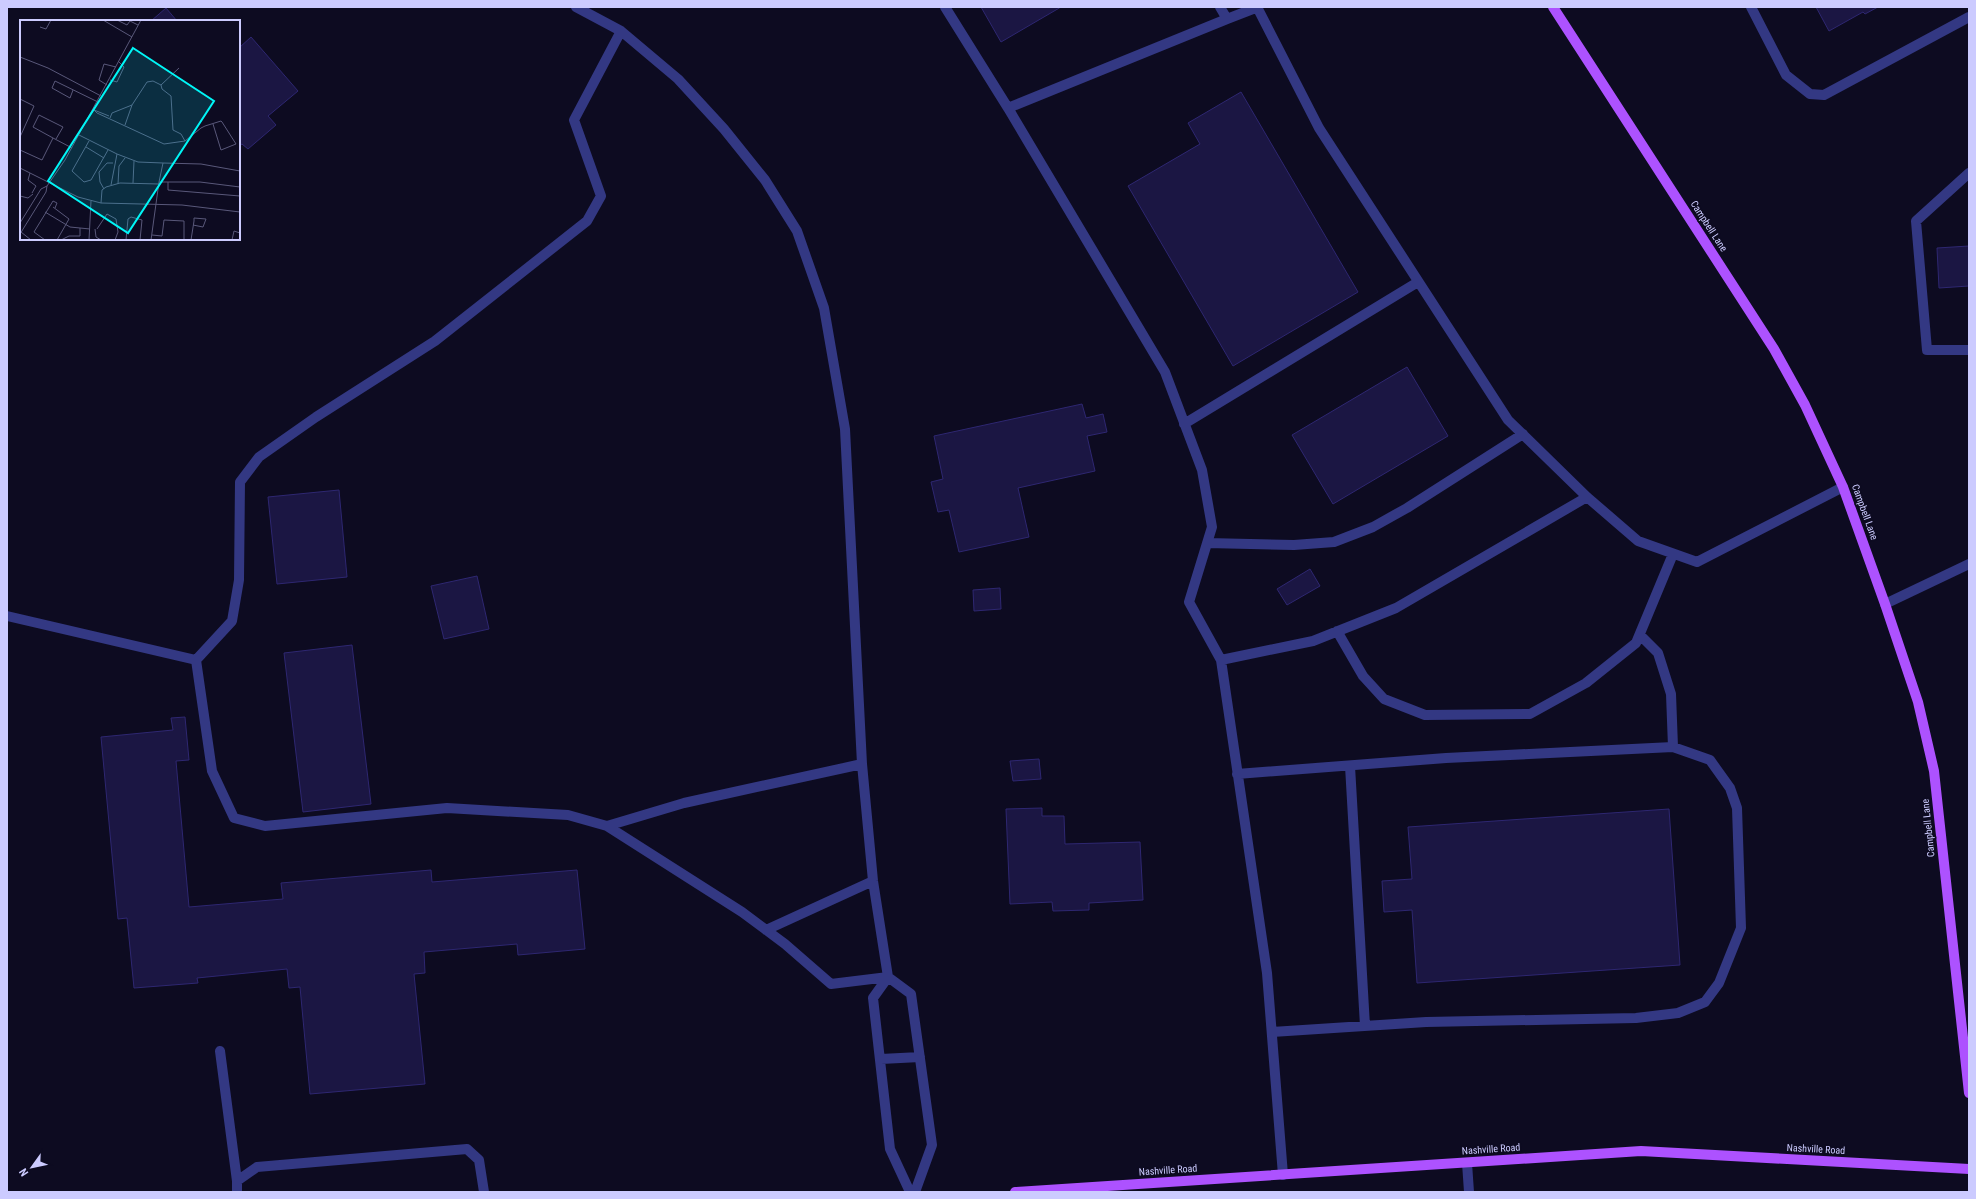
<svg xmlns="http://www.w3.org/2000/svg" width="1976" height="1199" font-family="'Roboto Condensed',sans-serif">
<style>
.building{fill:#1b1643;stroke:#2e2771}
.lines{fill:none;stroke-linecap:round;stroke-linejoin:round}
.service{stroke:#333883;stroke-width:10}
.minor{stroke:#333883;stroke-width:10}
.primary{stroke:#ad52ff;stroke-width:10}
.labels{text-anchor:middle;dominant-baseline:central;stroke-width:3.5;stroke-linejoin:round;paint-order:stroke}
.street-label{font-size:10px;fill:#cccbff;stroke:#0d0b21}
.inset-road{fill:none;stroke:#59587a;stroke-width:1}
.view{fill:#00f6f6;fill-opacity:0.15;stroke:#00f6f6;stroke-width:2}
.inset-edge{fill:none;stroke:#cccbff;stroke-width:2}
</style>
<rect width="100%" height="100%" fill="#0d0b21"/>
<!-- building -->
<path class="building" d="M 981,7 L 1061,7 L 1001,42 Z
M 1816,7 L 1878,7 L 1865,14 L 1863,12 L 1829,31 Z
M 166,8 L 177,21 L 151,21 Z
M 251,37 L 298,91 L 268,116 L 276,125 L 248,149 L 242,144 L 239,146 L 239,48 Z
M 1241,92 L 1358,292 L 1233,366 L 1128,186 L 1200,144 L 1188,123 Z
M 1969,246 L 1969,286 L 1939,288 L 1937,248 Z
M 1407,367 L 1448,436 L 1333,504 L 1292,435 Z
M 1082,404 L 1086,418 L 1103,414 L 1107,432 L 1087,436 L 1095,471 L 1018,488 L 1029,537 L 959,552 L 949,510 L 938,512 L 931,482 L 943,479 L 934,436 Z
M 339,490 L 347,577 L 277,584 L 268,497 Z
M 1310,569 L 1320,586 L 1287,605 L 1277,589 Z
M 477,576 L 489,629 L 444,639 L 431,586 Z
M 1000,588 L 1001,609 L 974,611 L 973,590 Z
M 352,645 L 371,804 L 303,812 L 284,653 Z
M 185,717 L 189,760 L 176,761 L 189,907 L 283,899 L 281,883 L 431,870 L 432,882 L 577,870 L 585,949 L 518,955 L 517,944 L 424,952 L 425,973 L 414,974 L 425,1084 L 310,1094 L 300,987 L 289,988 L 287,969 L 197,978 L 198,983 L 134,988 L 127,918 L 118,919 L 101,737 L 173,730 L 171,718 Z
M 1039,759 L 1041,779 L 1013,781 L 1010,761 Z
M 1042,808 L 1042,816 L 1064,816 L 1065,844 L 1140,842 L 1143,900 L 1089,903 L 1089,910 L 1053,911 L 1052,902 L 1010,904 L 1006,809 Z
M 1669,809 L 1680,965 L 1417,983 L 1412,910 L 1384,912 L 1382,881 L 1412,879 L 1408,827 Z"/>
<g class="lines">
<!-- service -->
<path class="service" d="M 576,7 L 621,31 L 678,79 L 724,129 L 765,180 L 797,231 L 824,308 L 845,429 L 862,764 L 873,881 L 888,977 L 911,994 L 932,1145 L 915,1192
M 945,7 L 1008,108 L 1227,19
M 1220,7 L 1227,19 L 1258,7
M 1257,7 L 1319,128 L 1508,420 L 1587,497 L 1638,541 L 1697,562 L 1843,487
M 1751,7 L 1786,75 L 1810,94 L 1824,95 L 1969,17
M 621,31 L 574,120 L 601,196 L 587,221 L 435,341 L 316,417 L 259,457 L 240,482 L 239,580 L 232,621 L 196,660 L 212,771 L 234,818 L 265,826 L 447,808 L 568,815 L 607,826 L 742,912 L 785,944 L 831,984 L 888,977
M 1008,108 L 1165,372 L 1202,470 L 1212,527 L 1189,602 L 1221,660
M 1969,173 L 1916,221 L 1927,350 L 1969,350
M 1184,424 L 1418,282
M 1207,543 L 1294,545 L 1334,542 L 1373,527 L 1407,508 L 1523,434
M 7,616 L 196,660
M 1337,631 L 1363,676 L 1384,699 L 1425,715 L 1530,714 L 1586,683 L 1636,643 L 1673,554
M 1640,635 L 1658,653 L 1671,694 L 1673,747
M 1350,766 L 1365,1026
M 1237,774 L 1446,758 L 1673,747 L 1710,760 L 1730,788 L 1737,808 L 1741,928 L 1719,983 L 1705,1002 L 1678,1013 L 1636,1018 L 1426,1022 L 1272,1032
M 607,826 L 684,803 L 862,764
M 766,930 L 873,881
M 888,977 L 873,998 L 890,1149 L 910,1192
M 220,1051 L 237,1181
M 881,1059 L 920,1057
M 1467,1163 L 1469,1192
M 1283,1175 L 1267,973 L 1221,660 L 1313,641 L 1396,608 L 1587,497
M 237,1192 L 237,1181 L 257,1167 L 467,1149 L 479,1160 L 484,1192"/>
<!-- minor -->
<path class="minor" d="M 1885,604 L 1969,564"/>
<!-- primary -->
<path class="primary" d="M 1553,7 L 1774,349 L 1805,405 L 1843,487 L 1885,604 L 1918,702 L 1934,771 L 1969,1093
M 1015,1192 L 1641,1151 L 1969,1169"/>
</g>
<g class="labels">
<!-- street labels -->
<g class="street-label">
<text transform="translate(1709 226) rotate(57)">Campbell Lane</text>
<text transform="translate(1865 512) rotate(70)">Campbell Lane</text>
<text transform="translate(1928 828) rotate(-96)">Campbell Lane</text>
<text transform="translate(1491 1149) rotate(-4)">Nashville Road</text>
<text transform="translate(1816 1149) rotate(3)">Nashville Road</text>
<text transform="translate(1168 1170) rotate(-4)">Nashville Road</text>
</g>
</g>
<!-- overview -->
<g transform="translate(20 20)">
<rect width="220" height="220" fill="#0d0b21"/>
<path class="inset-road" d="M 83,0 L 112,17M 97,0 L 107,5 L 110,1 L 118,5M 20,7 L 26,9 L 31,0M 0,37 L 28,48 L 81,76M 90,60 L 97,62 L 104,47 L 99,42M 87,65 L 79,60 L 84,44 L 96,47M 141,65 L 159,48M 53,70 L 50,78 L 32,68 L 35,61 L 78,82M 0,79 L 14,86 L 0,117M 74,90 L 77,93 L 144,124 L 165,121 L 181,108 L 185,106 L 201,101 L 202,102 L 216,124 L 201,130 L 193,104M 74,90 L 89,96M 90,98 L 92,93 L 112,85 L 127,62 L 133,61 L 141,65 L 142,69 L 151,76 L 153,110 L 161,114 L 165,121M 105,105 L 112,85M 59,115 L 97,134 L 91,165M 33,118 L 13,107 L 19,95 L 43,107 L 36,119M 69,121 L 52,151 L 64,162 L 71,160 L 88,130M 66,127 L 84,138M 0,130 L 22,140 L 33,118 L 52,128M 97,134 L 118,142 L 143,143M 0,148 L 58,177 L 81,183 L 162,185 L 220,192M 10,153 L 8,160 L 16,166 L 12,173M 139,162 L 143,143 L 181,144 L 220,151M 148,162 L 180,162 L 220,167M 113,163 L 114,141M 98,164 L 99,146 L 105,138M 84,169 L 80,162 L 79,152 L 87,143 L 93,143M 0,176 L 8,178 L 13,174M 81,183 L 82,170 L 86,167 L 100,163 L 139,164M 33,187 L 49,199 L 37,220M 25,192 L 50,207 L 70,209M 0,203 L 21,169 L 27,166M 75,209 L 76,217 L 81,220M 77,209 L 87,194 L 96,199 L 98,212 L 95,220M 1,212 L 11,220M 0,214 L 26,172 L 27,166 L 45,140 L 121,0M 132,215 L 142,216 L 144,200 L 164,201 L 164,220M 25,220 L 14,212 L 33,181 L 37,183 L 35,188M 41,220 L 49,216 L 60,216 L 60,208M 69,220 L 71,181M 106,220 L 108,199 L 111,197 L 122,200 L 120,220M 131,220 L 139,162 L 148,162 L 148,170 L 220,176M 171,220 L 174,201 L 174,198 L 186,199 L 183,207 L 173,205M 212,220 L 214,211 L 220,213"/>
<path class="view" d="M 113,28 L 194,81 L 108,213 L 28,161 Z"/>
<rect width="220" height="220" class="inset-edge"/>
</g>
<!-- border -->
<rect width="1976" height="1199" fill="none" stroke="#cccbff" stroke-width="16"/>
<!-- north arrow -->
<g transform="translate(32 1167) rotate(237)" stroke="#0d0b21" stroke-width="3" paint-order="stroke">
<path d="M0-3L7 15L0 10L-7 15Z" fill="#cccbff"/>
<text y="-6" font-size="11" font-weight="bold" text-anchor="middle" fill="#cccbff">N</text>
</g>
</svg>
